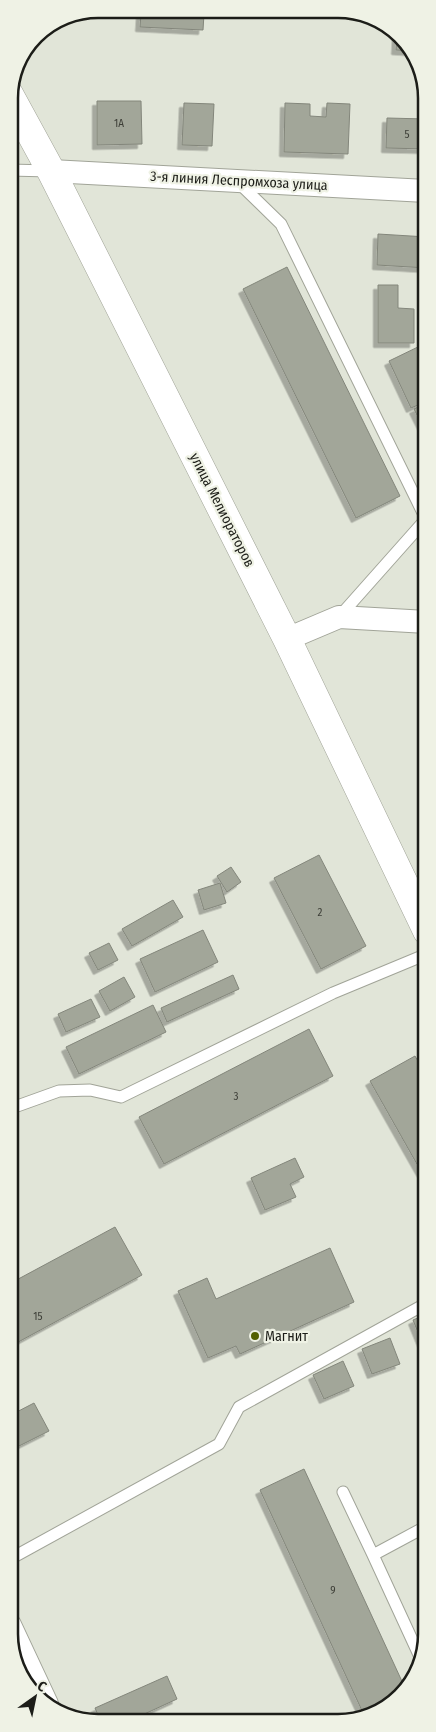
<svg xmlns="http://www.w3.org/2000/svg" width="436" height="1732" font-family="'Fira Sans Condensed',sans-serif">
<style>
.building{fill:#a2a699;stroke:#83867b;filter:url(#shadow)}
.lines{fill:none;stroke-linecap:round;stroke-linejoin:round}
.service-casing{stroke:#a1a498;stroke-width:13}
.minor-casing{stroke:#a1a498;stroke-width:24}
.tertiary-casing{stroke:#a1a498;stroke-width:29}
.service{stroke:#fff;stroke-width:11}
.minor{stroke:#fff;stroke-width:22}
.tertiary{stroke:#fff;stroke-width:28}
.poi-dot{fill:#536000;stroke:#eff2e5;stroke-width:2}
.labels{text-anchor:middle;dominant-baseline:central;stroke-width:4.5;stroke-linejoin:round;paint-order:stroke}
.number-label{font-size:11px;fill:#3e3f38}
.street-label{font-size:14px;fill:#1c1d18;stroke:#eff2e5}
.poi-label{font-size:14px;fill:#1c1d18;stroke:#eff2e5;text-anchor:start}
.rim{fill:none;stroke:#1c1d18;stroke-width:2.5}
</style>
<defs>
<filter id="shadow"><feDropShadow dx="-4.5" dy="4.5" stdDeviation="0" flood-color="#0004"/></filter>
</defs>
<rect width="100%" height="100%" fill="#e1e5d8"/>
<!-- building -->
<path class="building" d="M 141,14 L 204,14 L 203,30 L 140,27 Z
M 397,34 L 405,39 L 410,51 L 396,50 Z
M 97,101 L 141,101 L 142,144 L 97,145 Z
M 184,103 L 214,104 L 212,146 L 182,145 Z
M 285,103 L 310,104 L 310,116 L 326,117 L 327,103 L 350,104 L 348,154 L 284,152 Z
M 387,118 L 426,119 L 426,149 L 386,148 Z
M 378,234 L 427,237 L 427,268 L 377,265 Z
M 287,267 L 400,496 L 356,518 L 243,289 Z
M 378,285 L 398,285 L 398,308 L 414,309 L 414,343 L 378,343 Z
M 422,345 L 427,354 L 427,401 L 411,408 L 389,361 Z
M 427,403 L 427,435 L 414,409 Z
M 319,855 L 366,946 L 321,969 L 274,878 Z
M 231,867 L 241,882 L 227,892 L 217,876 Z
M 220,883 L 226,903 L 204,910 L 198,890 Z
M 173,900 L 183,917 L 132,946 L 122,929 Z
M 203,930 L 218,962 L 155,992 L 140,959 Z
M 109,943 L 118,960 L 98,970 L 89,953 Z
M 233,975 L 239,989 L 167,1022 L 161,1008 Z
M 124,977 L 135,997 L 110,1011 L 99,991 Z
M 91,999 L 100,1017 L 66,1032 L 58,1014 Z
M 153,1005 L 166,1032 L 79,1074 L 66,1047 Z
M 309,1029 L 333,1076 L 164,1164 L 139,1117 Z
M 415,1056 L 427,1077 L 427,1171 L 422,1173 L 370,1081 Z
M 295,1158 L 304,1177 L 290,1184 L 296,1197 L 265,1210 L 251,1178 Z
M 115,1227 L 142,1275 L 9,1347 L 9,1284 Z
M 330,1248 L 354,1302 L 240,1354 L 236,1346 L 208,1358 L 178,1291 L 207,1278 L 216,1299 Z
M 427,1314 L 427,1346 L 424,1347 L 413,1320 Z
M 390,1338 L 400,1364 L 372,1374 L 362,1349 Z
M 343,1361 L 354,1386 L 324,1399 L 313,1375 Z
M 34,1403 L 49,1431 L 9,1451 L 9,1416 Z
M 304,1469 L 406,1690 L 405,1693 L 364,1715 L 260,1490 Z
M 167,1676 L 177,1699 L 127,1722 L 101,1722 L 95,1708 Z"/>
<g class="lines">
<!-- service casing -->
<g class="service-casing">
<path id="service" d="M 9,170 L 50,171
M 239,183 L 281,224 L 426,519 L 339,617
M 9,1109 L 59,1091 L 90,1090 L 121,1097 L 333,993 L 427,954
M 343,1492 L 373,1555
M 10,1559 L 219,1444 L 239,1407 L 427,1303
M 420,1657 L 373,1555 L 427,1526"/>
</g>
<!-- minor casing -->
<g class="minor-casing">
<path id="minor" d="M 51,171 L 426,191
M 287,639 L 339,617 L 427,622
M 10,1625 L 47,1704"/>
</g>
<!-- tertiary casing -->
<g class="tertiary-casing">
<path id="tertiary" d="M 9,94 L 51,171 L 287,639 L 427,931"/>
</g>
<!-- service -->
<use href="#service" class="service"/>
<!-- minor -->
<use href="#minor" class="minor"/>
<!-- tertiary -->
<use href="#tertiary" class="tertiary"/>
</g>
<!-- markers -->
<circle class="poi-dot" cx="255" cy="1336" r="5"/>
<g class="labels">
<!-- number labels -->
<g class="number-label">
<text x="119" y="123">1А</text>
<text x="407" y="134">5</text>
<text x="320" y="912">2</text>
<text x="236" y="1096">3</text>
<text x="38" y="1316">15</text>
<text x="333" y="1590">9</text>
</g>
<!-- street labels -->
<g class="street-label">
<text transform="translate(239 181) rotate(3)">3-я линия Леспромхоза улица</text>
<text transform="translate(222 510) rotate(63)">улица Мелиораторов</text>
</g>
<!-- poi labels -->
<g class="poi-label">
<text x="265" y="1336">Магнит</text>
</g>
</g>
<!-- crop -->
<path d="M0 0H436V1732H0ZM98 18H338A80 80 0 0 1 418 98V1634A80 80 0 0 1 338 1714H98A80 80 0 0 1 18 1634V98A80 80 0 0 1 98 18Z" fill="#eff2e5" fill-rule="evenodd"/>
<path class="rim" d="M98 18H338A80 80 0 0 1 418 98V1634A80 80 0 0 1 338 1714H98A80 80 0 0 1 18 1634V98A80 80 0 0 1 98 18Z"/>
<!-- north arrow -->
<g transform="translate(35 1697) rotate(33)" stroke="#eff2e5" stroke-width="4" paint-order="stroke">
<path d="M0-4L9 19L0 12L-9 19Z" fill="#1c1d18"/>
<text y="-8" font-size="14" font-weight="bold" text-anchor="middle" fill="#1c1d18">С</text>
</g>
</svg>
